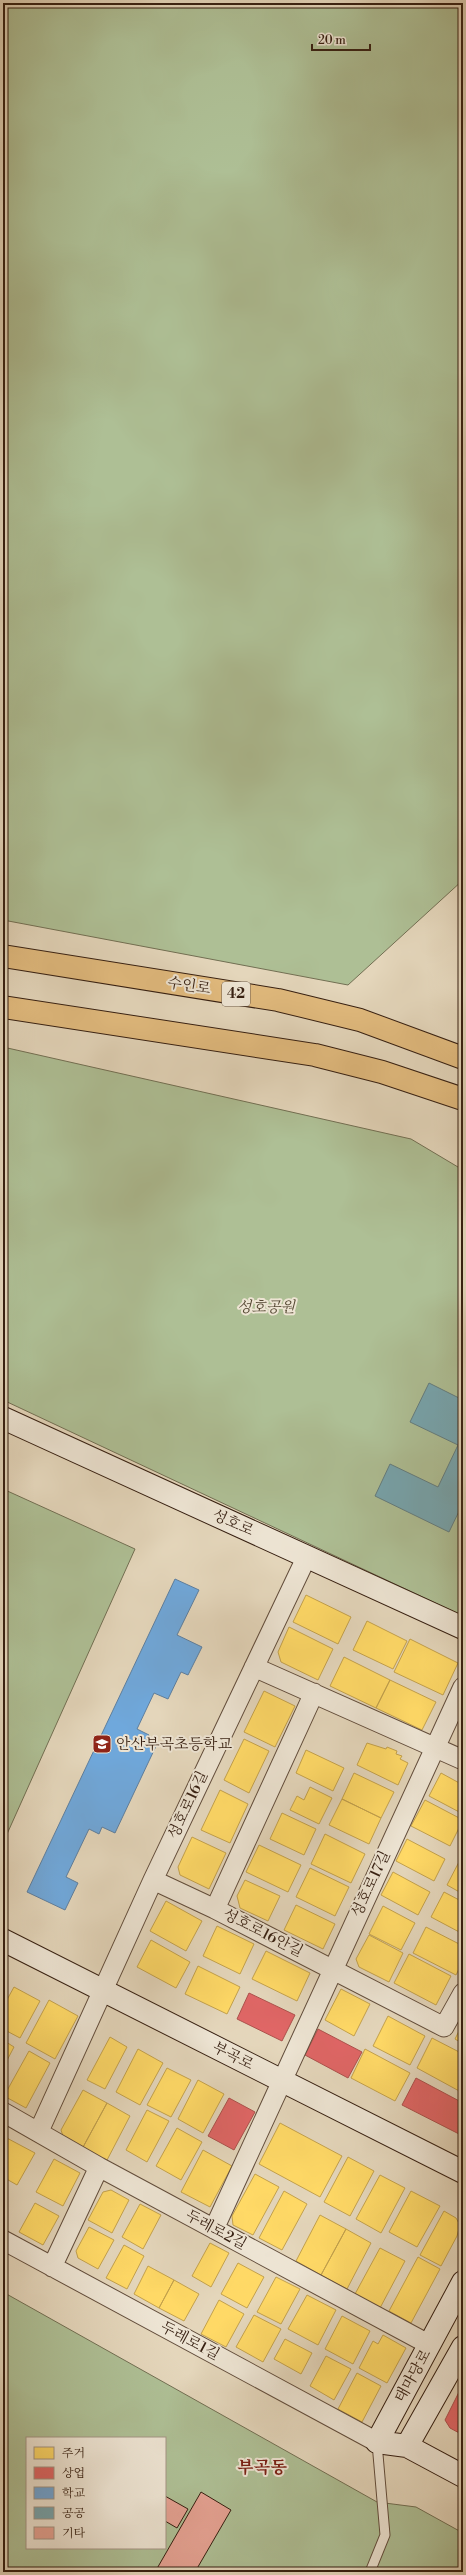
<svg xmlns="http://www.w3.org/2000/svg" width="466" height="2575" font-family="'Libre Bodoni','Noto Serif KR',serif">
<style>
.green{fill:#aebf95;stroke:#726f53;fill-rule:evenodd}
.homes{fill:#ffd966;stroke:#c3a14c}
.shops{fill:#e06666;stroke:#ad514c}
.schools{fill:#6fa8dc;stroke:#5e7f9f}
.public{fill:#76a5af;stroke:#637d80}
.building{fill:#e5a293;stroke:#361f11}
.lines{fill:none;stroke-linecap:round;stroke-linejoin:round}
.lane-casing{stroke:#624d3c;stroke-width:11}
.street-casing{stroke:#624d3c;stroke-width:21}
.secondary-casing{stroke:#361f11;stroke-width:24}
.highway-casing{stroke:#361f11;stroke-width:24}
.lane{stroke:#ede4d3;stroke-width:9}
.street{stroke:#ede4d3;stroke-width:19}
.secondary{stroke:#ede4d3;stroke-width:22}
.highway{stroke:#e2bb7e;stroke-width:22}
.labels{text-anchor:middle;dominant-baseline:central;stroke-width:4;stroke-linejoin:round;paint-order:stroke}
.shield{fill:#ede4d3;stroke:#6d5a4b;stroke-width:1}
.shield-label{font-size:14px;font-weight:bold;fill:#361f11}
.street-label{font-size:15px;fill:#361f11;stroke:#ede4d3}
.park-label{font-size:15px;font-style:italic;fill:#544732;stroke:#ede4d3}
.poi-label{font-size:15px;fill:#361f11;stroke:#ede4d3;text-anchor:start}
.quarter-label{font-size:17px;font-weight:bold;fill:#7a1f14;stroke:#ede4d3}
</style>
<rect width="100%" height="100%" fill="#e4d6bb"/>
<filter id="stains"><feTurbulence type="fractalNoise" baseFrequency=".005" numOctaves="4"/><feColorMatrix values="0 0 0 0 .2 0 0 0 0 .09 0 0 0 0 .02 0 0 0 .5 -.17"/></filter>
<radialGradient id="worn" r=".72"><stop offset=".6" stop-color="#630" stop-opacity="0"/><stop offset="1" stop-color="#630" stop-opacity=".3"/></radialGradient>
<!-- green -->
<path class="green" d="M 3,3 L 463,3 L 463,880 L 348,985 L 3,920 Z
M 3,1047 L 411,1139 L 463,1170 L 463,1616 L 3,1400 Z
M 3,1489 L 135,1549 L 3,1843 Z
M 3,2292 L 377,2502 L 416,2507 L 463,2533 L 463,2572 L 3,2572 ZM 27,2438 L 165,2438 L 165,2548 L 27,2548 Z"/>
<!-- homes -->
<path class="homes" d="M 306,1595 L 351,1617 L 338,1644 L 293,1622 Z
M 367,1621 L 407,1641 L 393,1669 L 353,1650 Z
M 289,1627 L 333,1649 L 318,1680 L 281,1662 L 278,1652 Z
M 410,1639 L 458,1663 L 443,1695 L 394,1672 Z
M 344,1657 L 390,1680 L 376,1708 L 330,1686 Z
M 390,1680 L 436,1702 L 422,1730 L 376,1708 Z
M 264,1691 L 295,1706 L 275,1747 L 244,1732 Z
M 463,1722 L 463,1740 L 459,1731 Z
M 244,1739 L 269,1751 L 249,1793 L 224,1780 Z
M 367,1743 L 386,1749 L 387,1747 L 397,1751 L 396,1754 L 402,1756 L 400,1759 L 408,1763 L 398,1785 L 357,1765 Z
M 306,1750 L 344,1768 L 333,1791 L 296,1773 Z
M 354,1773 L 394,1792 L 381,1818 L 342,1799 Z
M 441,1773 L 463,1785 L 463,1814 L 429,1796 Z
M 310,1787 L 332,1798 L 319,1824 L 290,1810 L 297,1796 L 304,1800 Z
M 220,1790 L 248,1804 L 230,1843 L 201,1830 Z
M 342,1799 L 381,1818 L 369,1844 L 329,1825 Z
M 425,1800 L 463,1820 L 450,1846 L 411,1826 Z
M 282,1813 L 316,1829 L 304,1855 L 270,1839 Z
M 325,1834 L 365,1854 L 351,1883 L 311,1864 Z
M 192,1837 L 226,1853 L 209,1889 L 180,1875 L 178,1867 Z
M 407,1839 L 445,1859 L 434,1881 L 396,1861 Z
M 259,1845 L 301,1865 L 288,1892 L 246,1872 Z
M 460,1860 L 463,1862 L 463,1894 L 447,1885 Z
M 310,1868 L 349,1887 L 335,1916 L 296,1897 Z
M 393,1872 L 430,1892 L 418,1915 L 381,1895 Z
M 245,1880 L 280,1896 L 268,1921 L 240,1908 L 237,1896 Z
M 444,1892 L 463,1902 L 463,1934 L 431,1917 Z
M 166,1901 L 202,1921 L 186,1951 L 150,1931 Z
M 296,1905 L 335,1924 L 323,1949 L 284,1930 Z
M 383,1906 L 415,1923 L 401,1950 L 369,1934 Z
M 217,1926 L 254,1944 L 240,1974 L 203,1956 Z
M 426,1927 L 463,1946 L 463,1961 L 456,1975 L 413,1953 Z
M 369,1935 L 403,1953 L 389,1982 L 359,1967 L 356,1959 Z
M 151,1940 L 190,1962 L 176,1988 L 137,1967 Z
M 266,1951 L 310,1973 L 297,2001 L 252,1979 Z
M 409,1954 L 451,1976 L 436,2005 L 394,1983 Z
M 198,1966 L 240,1987 L 227,2014 L 185,1994 Z
M 14,1987 L 40,2001 L 20,2038 L 3,2029 L 3,2007 Z
M 341,1989 L 370,2004 L 354,2036 L 325,2020 Z
M 49,2000 L 78,2016 L 55,2059 L 26,2043 Z
M 388,2016 L 425,2036 L 410,2065 L 373,2046 Z
M 463,2023 L 463,2044 L 455,2039 Z
M 110,2037 L 127,2047 L 105,2089 L 87,2080 Z
M 432,2038 L 463,2054 L 461,2092 L 417,2068 Z
M 3,2040 L 14,2047 L 3,2068 Z
M 138,2049 L 163,2063 L 140,2105 L 116,2092 Z
M 365,2049 L 410,2073 L 395,2101 L 351,2078 Z
M 29,2051 L 50,2063 L 26,2108 L 4,2096 Z
M 167,2068 L 191,2080 L 171,2117 L 147,2105 Z
M 198,2080 L 224,2094 L 203,2133 L 178,2119 Z
M 83,2090 L 107,2103 L 82,2149 L 64,2139 L 61,2130 Z
M 107,2103 L 130,2116 L 106,2162 L 82,2149 Z
M 147,2110 L 169,2121 L 147,2162 L 126,2150 Z
M 280,2123 L 342,2156 L 320,2197 L 259,2164 Z
M 177,2128 L 202,2142 L 181,2180 L 156,2166 Z
M 3,2136 L 35,2153 L 17,2185 L 3,2177 Z
M 203,2150 L 232,2166 L 210,2207 L 181,2192 Z
M 348,2157 L 374,2171 L 350,2216 L 324,2202 Z
M 54,2159 L 80,2173 L 63,2206 L 36,2192 Z
M 255,2174 L 279,2187 L 253,2235 L 233,2225 L 232,2216 Z
M 380,2175 L 405,2188 L 381,2233 L 356,2219 Z
M 111,2190 L 129,2200 L 112,2233 L 88,2220 L 103,2192 Z
M 284,2191 L 307,2204 L 282,2250 L 259,2238 Z
M 411,2191 L 440,2206 L 417,2247 L 389,2232 Z
M 35,2203 L 59,2216 L 43,2245 L 19,2232 Z
M 140,2204 L 161,2215 L 143,2249 L 122,2237 Z
M 444,2211 L 456,2218 L 460,2225 L 457,2236 L 441,2266 L 420,2255 Z
M 320,2215 L 346,2229 L 321,2275 L 296,2261 Z
M 89,2227 L 114,2240 L 98,2269 L 78,2258 L 76,2251 Z
M 346,2229 L 371,2243 L 347,2289 L 321,2275 Z
M 210,2243 L 229,2253 L 211,2287 L 192,2276 Z
M 124,2245 L 144,2256 L 127,2289 L 106,2278 Z
M 380,2248 L 405,2261 L 380,2308 L 355,2294 Z
M 418,2257 L 440,2269 L 411,2323 L 389,2311 Z
M 238,2263 L 264,2277 L 247,2308 L 221,2294 Z
M 148,2266 L 174,2280 L 159,2308 L 134,2294 Z
M 276,2277 L 300,2289 L 281,2324 L 257,2312 Z
M 174,2280 L 199,2294 L 184,2321 L 159,2308 Z
M 307,2295 L 336,2310 L 318,2345 L 288,2329 Z
M 219,2300 L 244,2314 L 226,2347 L 201,2334 Z
M 254,2315 L 281,2329 L 263,2362 L 236,2347 Z
M 342,2316 L 370,2331 L 353,2364 L 325,2349 Z
M 383,2335 L 406,2348 L 387,2383 L 359,2368 L 373,2341 L 378,2344 Z
M 285,2339 L 312,2353 L 301,2374 L 274,2359 Z
M 326,2356 L 351,2369 L 334,2400 L 310,2386 Z
M 357,2373 L 381,2386 L 362,2422 L 338,2409 Z"/>
<!-- shops -->
<path class="shops" d="M 249,1993 L 295,2015 L 282,2041 L 237,2019 Z
M 318,2029 L 362,2052 L 348,2078 L 305,2055 Z
M 416,2078 L 463,2103 L 463,2136 L 402,2105 Z
M 229,2098 L 255,2112 L 234,2150 L 208,2136 Z
M 463,2384 L 463,2435 L 450,2428 L 445,2420 Z"/>
<!-- schools -->
<path class="schools" d="M 175,1579 L 199,1590 L 177,1635 L 202,1647 L 188,1675 L 181,1672 L 168,1699 L 154,1693 L 137,1729 L 149,1735 L 147,1739 L 157,1744 L 115,1833 L 102,1827 L 99,1834 L 89,1829 L 66,1877 L 78,1883 L 65,1910 L 27,1892 Z"/>
<!-- public -->
<path class="public" d="M 429,1383 L 463,1400 L 463,1503 L 449,1532 L 375,1496 L 390,1464 L 438,1487 L 458,1445 L 410,1422 Z"/>
<!-- building -->
<path class="building" d="M 201,2492 L 231,2510 L 195,2572 L 155,2572 Z
M 165,2496 L 188,2509 L 177,2528 L 165,2521 Z"/>
<g class="lines">
<!-- lane casing -->
<g class="lane-casing">
<path id="lane" d="M 370,2572 L 385,2535 L 377,2443"/>
</g>
<!-- street casing -->
<g class="street-casing">
<path id="street" d="M 254,1667 L 463,1760
M 314,1693 L 215,1909 L 444,2027 L 463,1993
M 153,1880 L 215,1909
M 3,2112 L 99,2167 L 430,2345
M 39,2131 L 153,1880 L 307,1556
M 214,2229 L 463,1687
M 3,2240 L 377,2442
M 52,2267 L 99,2167"/>
</g>
<!-- secondary casing -->
<g class="secondary-casing">
<path id="secondary" d="M 3,1418 L 463,1628
M 3,1940 L 463,2172
M 463,2282 L 377,2442 L 407,2446 L 463,2476
M 407,2446 L 463,2347"/>
</g>
<!-- highway casing -->
<g class="highway-casing">
<path id="highway" d="M 3,956 L 278,1000 L 360,1020 L 463,1058
M 3,1007 L 315,1055 L 382,1072 L 463,1099"/>
</g>
<!-- lane -->
<use href="#lane" class="lane"/>
<!-- street -->
<use href="#street" class="street"/>
<!-- secondary -->
<use href="#secondary" class="secondary"/>
<!-- highway -->
<use href="#highway" class="highway"/>
</g>
<!-- icons -->
<defs>
<g id="school-square" transform="scale(1)"><rect x="-9" y="-9" width="18" height="18" rx="4" fill="#8f2418" stroke="#ede4d3"/><path d="M0-5L7-2L0 1L-7-2ZM-4 1L0 2.5L4 1V4Q0 6-4 4Z" fill="#fff"/></g>
</defs>
<g fill-rule="evenodd">
<use href="#school-square" x="102" y="1744"/>
</g>
<g class="labels">
<!-- shield labels -->
<rect class="shield" x="222" y="982" width="28" height="24" rx="3"/>
<g class="shield-label">
<text x="236" y="994">42</text>
</g>
<!-- street labels -->
<g class="street-label">
<text transform="translate(189 986) rotate(9)">수인로</text>
<text transform="translate(233 1523) rotate(24)">성호로</text>
<text transform="translate(188 1805) rotate(-65)">성호로16길</text>
<text transform="translate(371 1884) rotate(-65)">성호로17길</text>
<text transform="translate(263 1933) rotate(27)">성호로16안길</text>
<text transform="translate(233 2056) rotate(27)">부곡로</text>
<text transform="translate(216 2230) rotate(28)">두레로2길</text>
<text transform="translate(190 2341) rotate(28)">두레로1길</text>
<text transform="translate(413 2376) rotate(-61)">태마당로</text>
</g>
<!-- park labels -->
<g class="park-label">
<text x="266" y="1307">성호공원</text>
</g>
<!-- poi labels -->
<g class="poi-label">
<text x="116" y="1744">안산부곡초등학교</text>
</g>
<!-- quarter labels -->
<g class="quarter-label">
<text x="262" y="2468">부곡동</text>
</g>
</g>
<!-- margin -->
<rect width="466" height="2575" fill="none" stroke="#e4d6bb" stroke-width="16"/>
<rect x="4" y="4" width="458" height="2567" fill="none" stroke="#361f11" stroke-width="2"/>
<rect x="8" y="8" width="450" height="2559" fill="none" stroke="#361f11"/>
<!-- legend -->
<rect x="26" y="2437" width="140" height="112" fill="#ede4d3" stroke="#a49585"/>
<rect x="34" y="2447" width="20" height="12" fill="#ffd966" stroke="#a49585"/>
<text x="62" y="2457" font-size="12" fill="#361f11">주거</text>
<rect x="34" y="2467" width="20" height="12" fill="#e06666" stroke="#a49585"/>
<text x="62" y="2477" font-size="12" fill="#361f11">상업</text>
<rect x="34" y="2487" width="20" height="12" fill="#6fa8dc" stroke="#a49585"/>
<text x="62" y="2497" font-size="12" fill="#361f11">학교</text>
<rect x="34" y="2507" width="20" height="12" fill="#76a5af" stroke="#a49585"/>
<text x="62" y="2517" font-size="12" fill="#361f11">공공</text>
<rect x="34" y="2527" width="20" height="12" fill="#e5a293" stroke="#a49585"/>
<text x="62" y="2537" font-size="12" fill="#361f11">기타</text>
<!-- scale -->
<path d="M312 44v6h58v-6" fill="none" stroke="#361f11" stroke-width="2"/>
<text x="318" y="44" font-size="12" fill="#361f11" stroke="#ede4d3" stroke-width="3" paint-order="stroke">20 m</text>
<rect width="100%" height="100%" filter="url(#stains)"/>
<rect width="100%" height="100%" fill="url(#worn)"/>
</svg>
